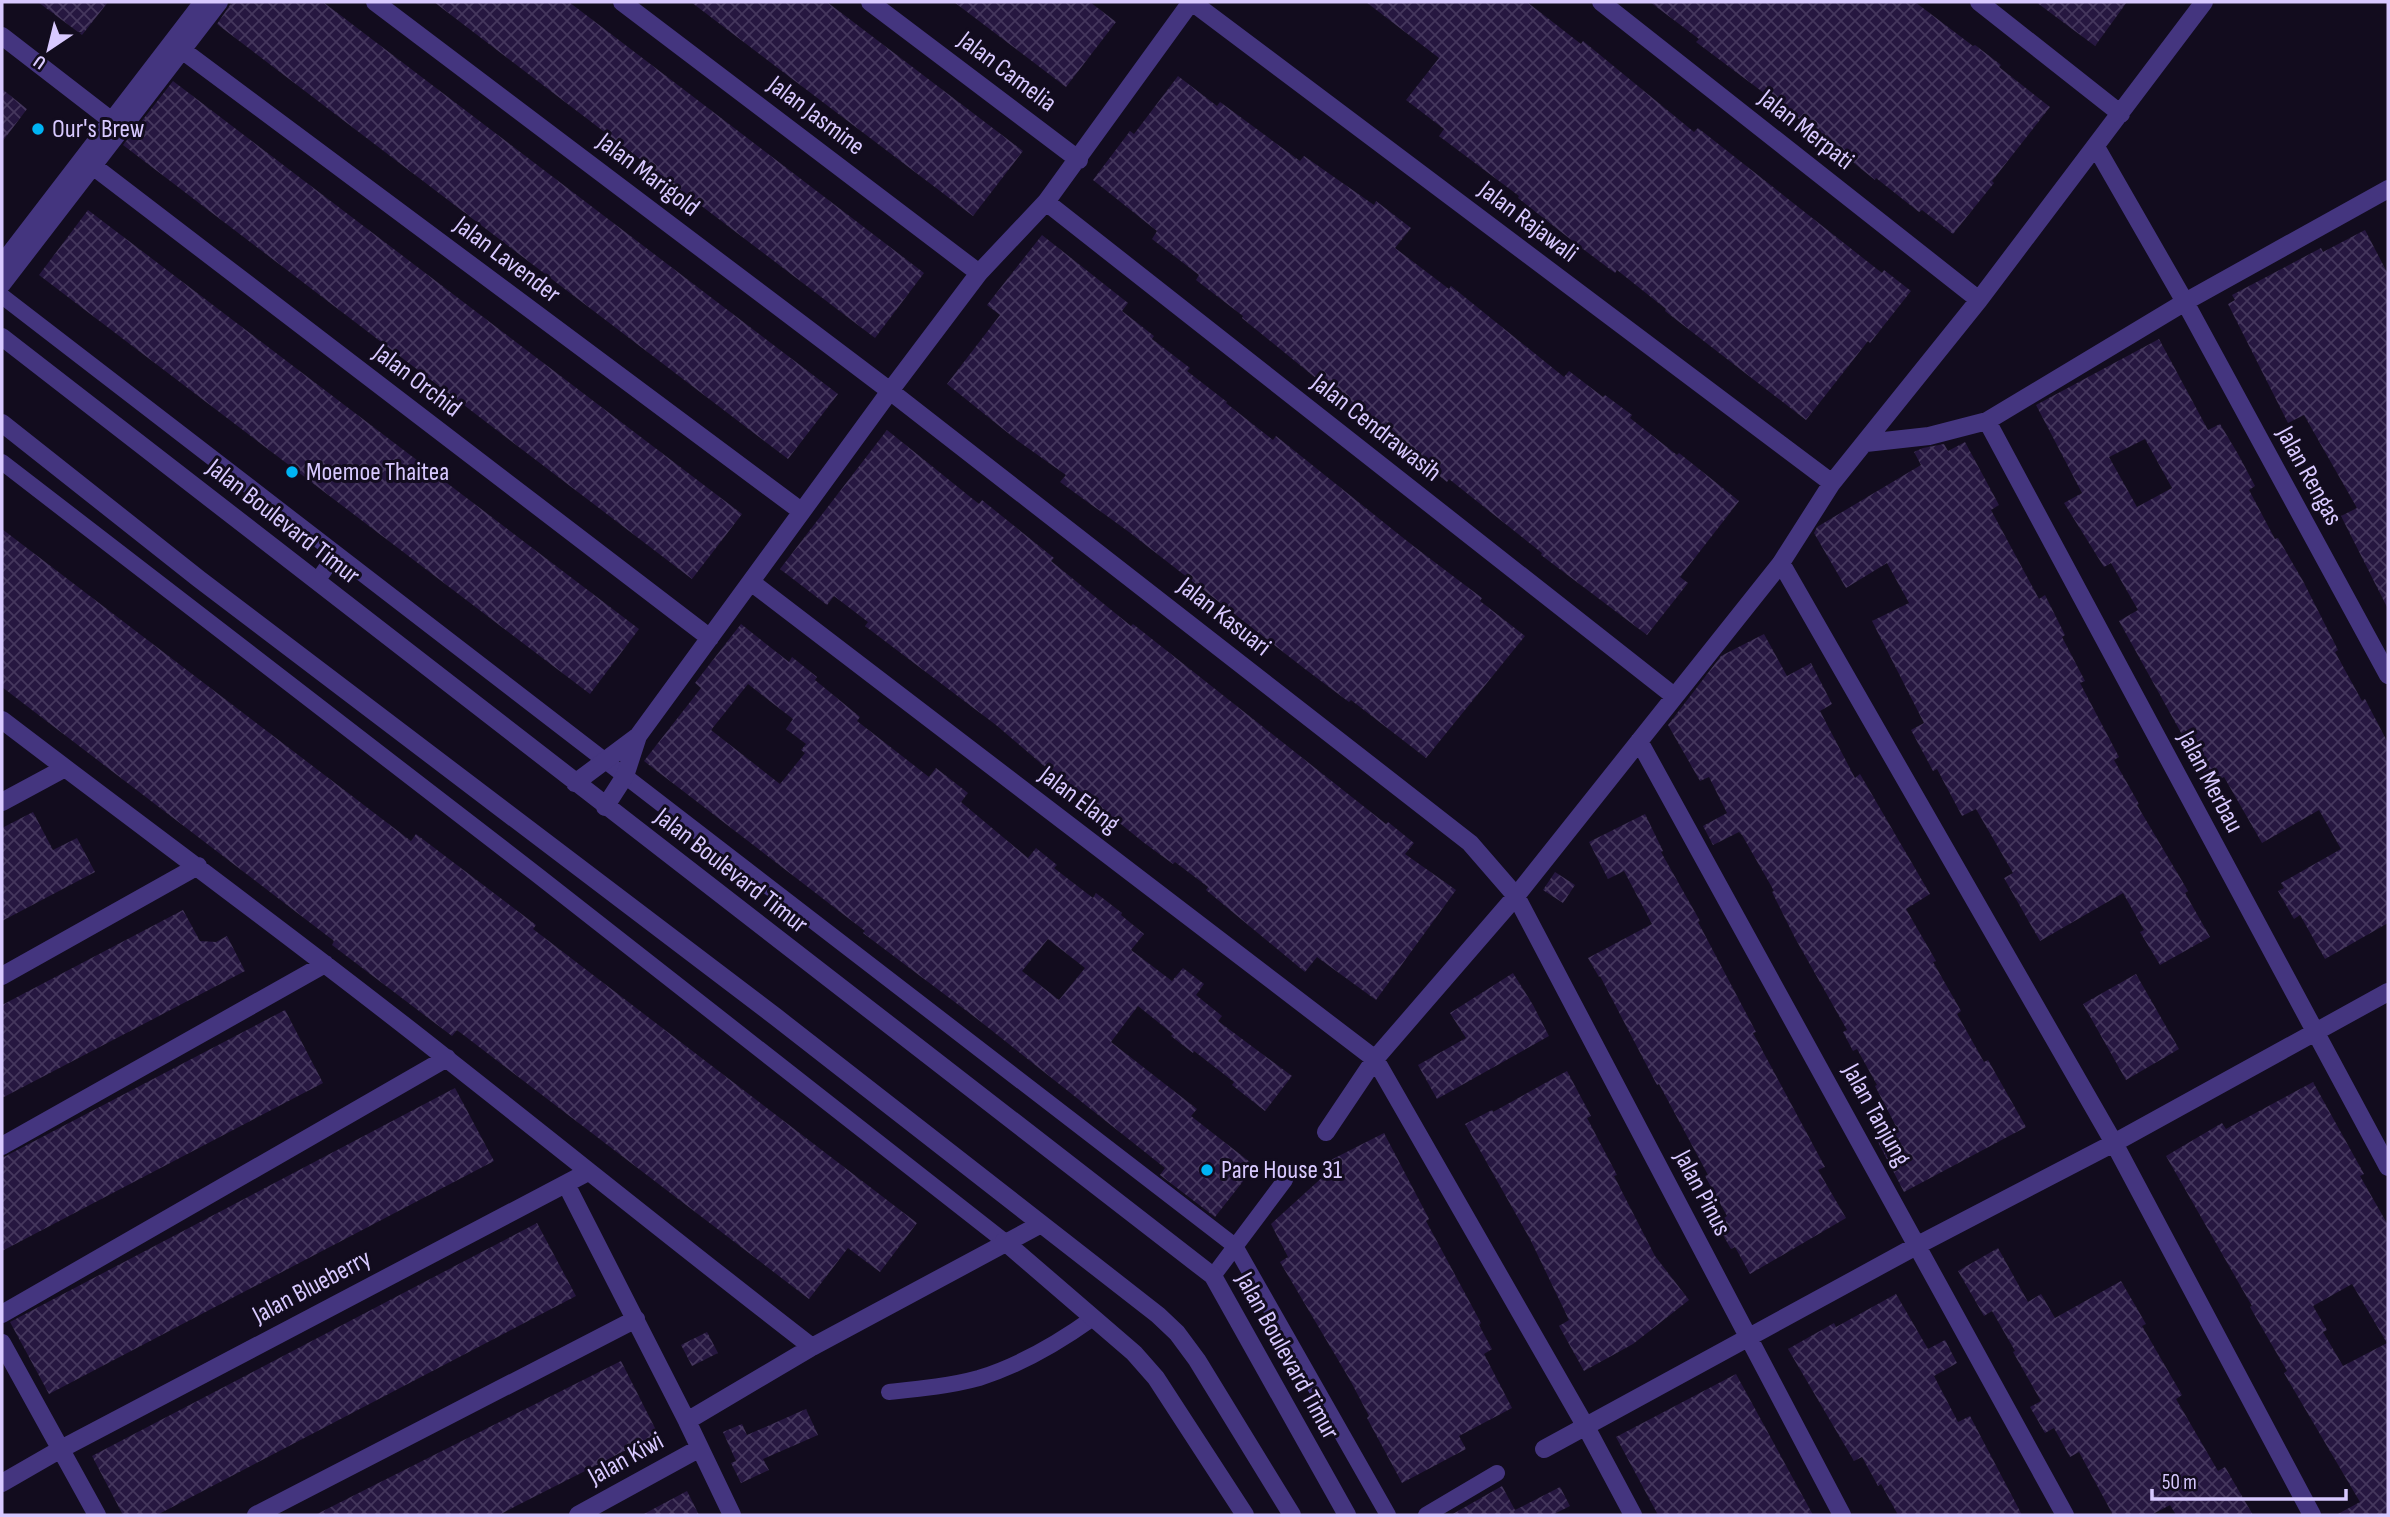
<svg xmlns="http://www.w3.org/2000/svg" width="2390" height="1517" font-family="'Sofia Sans Condensed',sans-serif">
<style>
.building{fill:url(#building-cross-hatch);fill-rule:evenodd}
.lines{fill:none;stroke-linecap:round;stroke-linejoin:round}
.lane{stroke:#44357f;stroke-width:16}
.street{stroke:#44357f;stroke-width:18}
.poi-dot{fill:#00b4f4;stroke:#120c1e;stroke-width:2.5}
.labels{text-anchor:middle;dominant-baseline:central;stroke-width:6;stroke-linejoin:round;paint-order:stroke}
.street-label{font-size:26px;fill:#d8c9ff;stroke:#120c1e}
.poi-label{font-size:26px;fill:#d8c9ff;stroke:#120c1e;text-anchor:start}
</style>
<defs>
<pattern id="building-cross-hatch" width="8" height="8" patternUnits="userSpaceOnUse" patternTransform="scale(1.75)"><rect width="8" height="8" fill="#261740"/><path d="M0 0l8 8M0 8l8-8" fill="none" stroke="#45375d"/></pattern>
</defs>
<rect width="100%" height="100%" fill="#120c1e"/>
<!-- building -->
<path class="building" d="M 38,2 L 108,2 L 82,35 Z
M 232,2 L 323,2 L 838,394 L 788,459 L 217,24 Z
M 434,2 L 569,2 L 924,273 L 875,338 Z
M 691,2 L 827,2 L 1023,151 L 973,216 Z
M 954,2 L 1090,2 L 1116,22 L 1066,87 Z
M 1366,2 L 1527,2 L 1581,44 L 1583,41 L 1694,132 L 1698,128 L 1882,273 L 1884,270 L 1911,291 L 1870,343 L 1868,341 L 1806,420 L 1665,311 L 1666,309 L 1617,270 L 1615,273 L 1579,246 L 1518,198 L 1519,196 L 1439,136 L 1444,129 L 1406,100 L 1439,58 Z
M 1650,2 L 1915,2 L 1973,46 L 1975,45 L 2001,65 L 1999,67 L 2050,107 L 1992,181 L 1994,183 L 1953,234 L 1922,210 L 1919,212 L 1876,178 L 1875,180 L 1849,159 L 1850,157 L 1801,119 L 1800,120 L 1696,42 L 1699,39 Z
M 2036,2 L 2127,2 L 2095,46 Z
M 1178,76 L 1217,106 L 1220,102 L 1300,161 L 1304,156 L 1374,205 L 1376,201 L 1411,228 L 1395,248 L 1449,289 L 1451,286 L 1564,377 L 1569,371 L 1603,397 L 1605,395 L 1632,415 L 1630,418 L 1677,455 L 1679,453 L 1739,501 L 1680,577 L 1688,583 L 1647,635 L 1541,555 L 1542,553 L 1449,479 L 1447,482 L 1343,399 L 1340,402 L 1314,382 L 1317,379 L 1242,318 L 1243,316 L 1196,280 L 1199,275 L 1152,239 L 1157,231 L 1093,180 L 1130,131 L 1134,134 Z
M 173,81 L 742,514 L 692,579 L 123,145 Z
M 2,89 L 27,109 L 2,142 Z
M 88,210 L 639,629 L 590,694 L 39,275 Z
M 2365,230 L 2388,274 L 2388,609 L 2341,516 L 2357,508 L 2304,415 L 2288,423 L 2228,304 L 2235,300 L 2232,295 L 2321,248 L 2323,252 Z
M 1042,235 L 1128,303 L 1122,311 L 1154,336 L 1152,339 L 1190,368 L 1187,371 L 1227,402 L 1226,403 L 1273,440 L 1276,436 L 1412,545 L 1482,598 L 1480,601 L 1525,636 L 1426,758 L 1351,700 L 1349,702 L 1305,669 L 1129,532 L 1060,482 L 1066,475 L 1018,441 L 947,384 L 1000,315 L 987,305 Z
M 2159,339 L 2208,430 L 2220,424 L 2238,454 L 2255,486 L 2249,490 L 2275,539 L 2278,538 L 2303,581 L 2338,650 L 2335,652 L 2362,701 L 2365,699 L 2388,743 L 2388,923 L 2325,959 L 2300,915 L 2294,919 L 2278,891 L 2284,888 L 2281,883 L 2341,849 L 2319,810 L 2262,843 L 2224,777 L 2210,785 L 2119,621 L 2138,610 L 2111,563 L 2104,567 L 2064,503 L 2082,493 L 2036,405 ZM 2145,439 L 2172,488 L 2137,507 L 2109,457 Z
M 887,430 L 979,504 L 982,500 L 1054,558 L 1051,561 L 1131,626 L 1133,624 L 1386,824 L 1388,822 L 1414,843 L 1405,854 L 1456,890 L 1376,1000 L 1317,957 L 1305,972 L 1206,890 L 1208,887 L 1175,862 L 1173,864 L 1143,842 L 1079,790 L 1078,792 L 1051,772 L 996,725 L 865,626 L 868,622 L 834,596 L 827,605 L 780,569 Z
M 1965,442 L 1999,505 L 1991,510 L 2039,599 L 2045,595 L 2065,635 L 2062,637 L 2085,681 L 2080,683 L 2119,757 L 2114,760 L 2139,804 L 2137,805 L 2188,891 L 2185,893 L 2210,937 L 2160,965 L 2140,932 L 2144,930 L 2123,893 L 2040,941 L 2004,878 L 2013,873 L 1976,809 L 1962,816 L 1937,769 L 1933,771 L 1911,730 L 1924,723 L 1872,621 L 1909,603 L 1887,563 L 1846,588 L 1814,533 L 1817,527 L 1921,465 L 1914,452 L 1923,448 L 1944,444 L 1948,451 Z
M 2,529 L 411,841 L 416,834 L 536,925 L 533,929 L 917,1223 L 880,1272 L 848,1248 L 809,1299 L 457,1030 L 452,1036 L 332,945 L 334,941 L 2,687 Z
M 741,624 L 789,662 L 792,657 L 817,677 L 815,680 L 860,717 L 857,721 L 929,777 L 936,768 L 968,793 L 961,802 L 1028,858 L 1036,848 L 1057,865 L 1054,868 L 1093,898 L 1096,893 L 1122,913 L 1121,915 L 1144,934 L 1131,950 L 1172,981 L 1183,968 L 1204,984 L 1196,995 L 1222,1016 L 1218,1021 L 1292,1076 L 1265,1111 L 1232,1085 L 1234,1082 L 1194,1051 L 1193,1053 L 1171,1036 L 1173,1034 L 1138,1006 L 1111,1042 L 1197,1109 L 1191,1116 L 1255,1166 L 1215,1217 L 1160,1175 L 1165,1168 L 976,1018 L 863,933 L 865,931 L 644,761 L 701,688 L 695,683 ZM 748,684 L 793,719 L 786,729 L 806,744 L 801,750 L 805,753 L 780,784 L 711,730 ZM 1048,939 L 1085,968 L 1059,1000 L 1022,971 Z
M 1764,634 L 1787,676 L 1811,663 L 1832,704 L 1820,711 L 1855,778 L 1860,774 L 1930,894 L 1906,909 L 1936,961 L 1933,962 L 1961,1011 L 1957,1014 L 1984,1062 L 1988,1060 L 2026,1127 L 1904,1192 L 1878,1142 L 1899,1132 L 1875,1086 L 1877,1085 L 1857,1049 L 1853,1051 L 1843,1032 L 1847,1030 L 1795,938 L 1772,892 L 1774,891 L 1742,835 L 1739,832 L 1713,845 L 1703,826 L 1727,813 L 1709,777 L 1700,781 L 1668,725 L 1721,656 Z
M 33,812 L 53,850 L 77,838 L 95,872 L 2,921 L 2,828 Z
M 1645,814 L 1663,851 L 1661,852 L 1700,921 L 1698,922 L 1756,1032 L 1753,1033 L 1825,1167 L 1818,1170 L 1846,1218 L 1750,1274 L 1735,1247 L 1731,1249 L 1716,1223 L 1727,1216 L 1705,1176 L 1708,1175 L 1659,1084 L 1657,1085 L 1600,976 L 1599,977 L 1588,958 L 1652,924 L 1624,871 L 1608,879 L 1589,842 Z
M 1555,872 L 1575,885 L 1563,903 L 1543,890 Z
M 183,910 L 200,941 L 216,942 L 227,936 L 245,971 L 2,1098 L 2,1005 Z
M 1513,973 L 1533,1005 L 1549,1036 L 1437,1099 L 1418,1065 L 1466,1038 L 1450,1013 Z
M 2136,974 L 2179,1049 L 2126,1080 L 2083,1004 Z
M 285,1010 L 323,1083 L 2,1251 L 2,1158 Z
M 1567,1071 L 1591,1116 L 1587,1118 L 1617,1175 L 1614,1176 L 1655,1256 L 1689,1300 L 1633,1344 L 1584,1371 L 1559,1326 L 1569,1320 L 1530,1239 L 1465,1124 L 1492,1110 L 1493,1112 Z
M 2313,1082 L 2364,1174 L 2360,1176 L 2388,1225 L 2388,1515 L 2336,1515 L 2360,1502 L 2284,1373 L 2287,1371 L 2250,1307 L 2252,1306 L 2166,1156 L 2222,1123 L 2226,1129 ZM 2352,1284 L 2387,1343 L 2343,1366 L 2323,1332 L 2327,1330 L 2313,1306 Z
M 455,1088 L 494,1161 L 49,1394 L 10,1322 Z
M 1384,1133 L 1429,1219 L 1426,1221 L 1481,1323 L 1479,1325 L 1492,1349 L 1484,1354 L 1512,1408 L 1459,1436 L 1466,1449 L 1402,1483 L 1367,1418 L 1369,1416 L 1350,1380 L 1280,1262 L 1288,1257 L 1271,1224 L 1327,1173 L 1323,1164 Z
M 537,1223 L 576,1296 L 157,1515 L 123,1515 L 92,1456 Z
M 1998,1248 L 2028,1302 L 2041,1294 L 2055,1318 L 2121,1281 L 2146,1324 L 2142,1326 L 2182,1395 L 2176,1399 L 2218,1471 L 2225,1467 L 2253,1515 L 2176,1515 L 2170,1505 L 2151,1515 L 2113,1515 L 2079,1452 L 2070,1457 L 2054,1428 L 2045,1433 L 2030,1407 L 2041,1401 L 2013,1352 L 2015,1351 L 1992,1311 L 1984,1316 L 1958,1271 Z
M 1896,1294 L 1928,1349 L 1945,1340 L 1957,1363 L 1934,1376 L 1958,1422 L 1970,1416 L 2022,1515 L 1898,1515 L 1881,1484 L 1878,1486 L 1862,1457 L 1854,1461 L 1788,1349 L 1834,1323 L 1836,1327 Z
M 707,1332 L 718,1353 L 692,1366 L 681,1345 Z
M 621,1361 L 658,1434 L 516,1506 L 499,1515 L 315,1515 Z
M 1736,1374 L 1813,1515 L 1658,1515 L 1616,1437 Z
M 806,1409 L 818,1435 L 763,1459 L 769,1470 L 741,1483 L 731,1463 L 736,1461 L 723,1432 L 742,1424 L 747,1435 Z
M 1502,1486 L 1515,1510 L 1560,1487 L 1570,1506 L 1552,1515 L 1451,1515 Z
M 687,1491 L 699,1515 L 642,1515 Z"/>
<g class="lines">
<!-- lane -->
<path class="lane" d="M 2,296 L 1235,1246 L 1388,1515
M 2,462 L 536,874 L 1004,1241
M 317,581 L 336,554
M 1213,1276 L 1285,1180
M 889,1392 C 918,1389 950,1386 979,1378 C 1021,1365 1058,1343 1093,1318
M 1426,1515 L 1497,1473"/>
<!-- street -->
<path class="street" d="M 375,2 L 890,391 L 1470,843 L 1516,896 L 1842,1515
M 622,2 L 979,273
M 870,2 L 1079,160
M 1192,2 L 1832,483
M 1601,2 L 1979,300
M 1979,2 L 2121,114
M 2,36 L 112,121
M 182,50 L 801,511
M 2096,147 L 2185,302 L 2388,675
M 93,166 L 710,638
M 1046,202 L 1674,696
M 2,264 L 203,2
M 2,284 L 219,2
M 2,337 L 1213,1276 L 1347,1515
M 1987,421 L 2388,1167
M 2,423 L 199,579 L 776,1017 L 1158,1315 L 1177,1333 L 1197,1360 L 1292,1515
M 1866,443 L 1929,436 L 1987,421 L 2185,302 L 2388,189
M 1781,563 L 2114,1143 L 2312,1515
M 751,582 L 1375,1059 L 1586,1427 L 1633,1515
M 2,720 C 150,833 301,943 447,1059 C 569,1155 689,1252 812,1347
M 1639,741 L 2065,1515
M 575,783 L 638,736
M 2,802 L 65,768
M 605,807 L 625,776 L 638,736 L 890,391 L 979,273 L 1046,202 L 1191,2
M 2,976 L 198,866
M 1326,1132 L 1375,1059 L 1516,896 L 1781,563 L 1832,483 L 1979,300 L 2204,2
M 2,1146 L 325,964
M 566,1184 L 687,1421 L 732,1515
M 1004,1241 L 1134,1353 L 1156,1378 L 1245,1515
M 2,1314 L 447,1058
M 2,1343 L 97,1515
M 687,1421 L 812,1347 L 1041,1224
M 1544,1449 L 1918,1245 L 2114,1143 L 2388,992
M 2,1483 L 61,1449 L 588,1172
M 256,1515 L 636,1319
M 578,1515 L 700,1448"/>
</g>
<!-- markers -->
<g class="poi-dot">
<circle cx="38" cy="129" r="7"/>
<circle cx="292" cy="472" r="7"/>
<circle cx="1207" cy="1170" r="7"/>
</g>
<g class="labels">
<!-- street labels -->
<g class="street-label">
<text transform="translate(1007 72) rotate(37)">Jalan Camelia</text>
<text transform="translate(816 116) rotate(37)">Jalan Jasmine</text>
<text transform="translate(1806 130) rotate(38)">Jalan Merpati</text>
<text transform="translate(648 175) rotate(37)">Jalan Marigold</text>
<text transform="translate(1528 222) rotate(37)">Jalan Rajawali</text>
<text transform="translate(507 260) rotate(37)">Jalan Lavender</text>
<text transform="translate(417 381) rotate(37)">Jalan Orchid</text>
<text transform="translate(1376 428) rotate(38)">Jalan Cendrawasih</text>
<text transform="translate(2309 476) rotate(61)">Jalan Rengas</text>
<text transform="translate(283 522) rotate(38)">Jalan Boulevard Timur</text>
<text transform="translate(1224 617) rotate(38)">Jalan Kasuari</text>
<text transform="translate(2210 782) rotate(62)">Jalan Merbau</text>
<text transform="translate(1079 800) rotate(37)">Jalan Elang</text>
<text transform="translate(731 871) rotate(38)">Jalan Boulevard Timur</text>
<text transform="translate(1876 1115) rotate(61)">Jalan Tanjung</text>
<text transform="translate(1702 1193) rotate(62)">Jalan Pinus</text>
<text transform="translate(312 1287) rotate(-28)">Jalan Blueberry</text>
<text transform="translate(1287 1356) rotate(61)">Jalan Boulevard Timur</text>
<text transform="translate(626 1459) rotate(-29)">Jalan Kiwi</text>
</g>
<!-- poi labels -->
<g class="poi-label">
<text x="52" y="129">Our's Brew</text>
<text x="306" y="472">Moemoe Thaitea</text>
<text x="1221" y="1170">Pare House 31</text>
</g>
</g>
<!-- border -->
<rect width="2390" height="1517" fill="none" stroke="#d8c9ff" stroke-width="7"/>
<!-- north arrow -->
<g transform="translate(49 49) rotate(215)" stroke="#120c1e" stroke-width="5" paint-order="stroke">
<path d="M0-5L12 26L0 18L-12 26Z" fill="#d8c9ff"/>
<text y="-10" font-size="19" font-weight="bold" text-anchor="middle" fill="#d8c9ff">U</text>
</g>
<!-- scale -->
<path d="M2152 1489v10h194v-10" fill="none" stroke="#d8c9ff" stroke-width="3.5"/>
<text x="2162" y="1489" font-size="21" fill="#d8c9ff" stroke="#120c1e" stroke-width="5" paint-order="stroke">50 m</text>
</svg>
